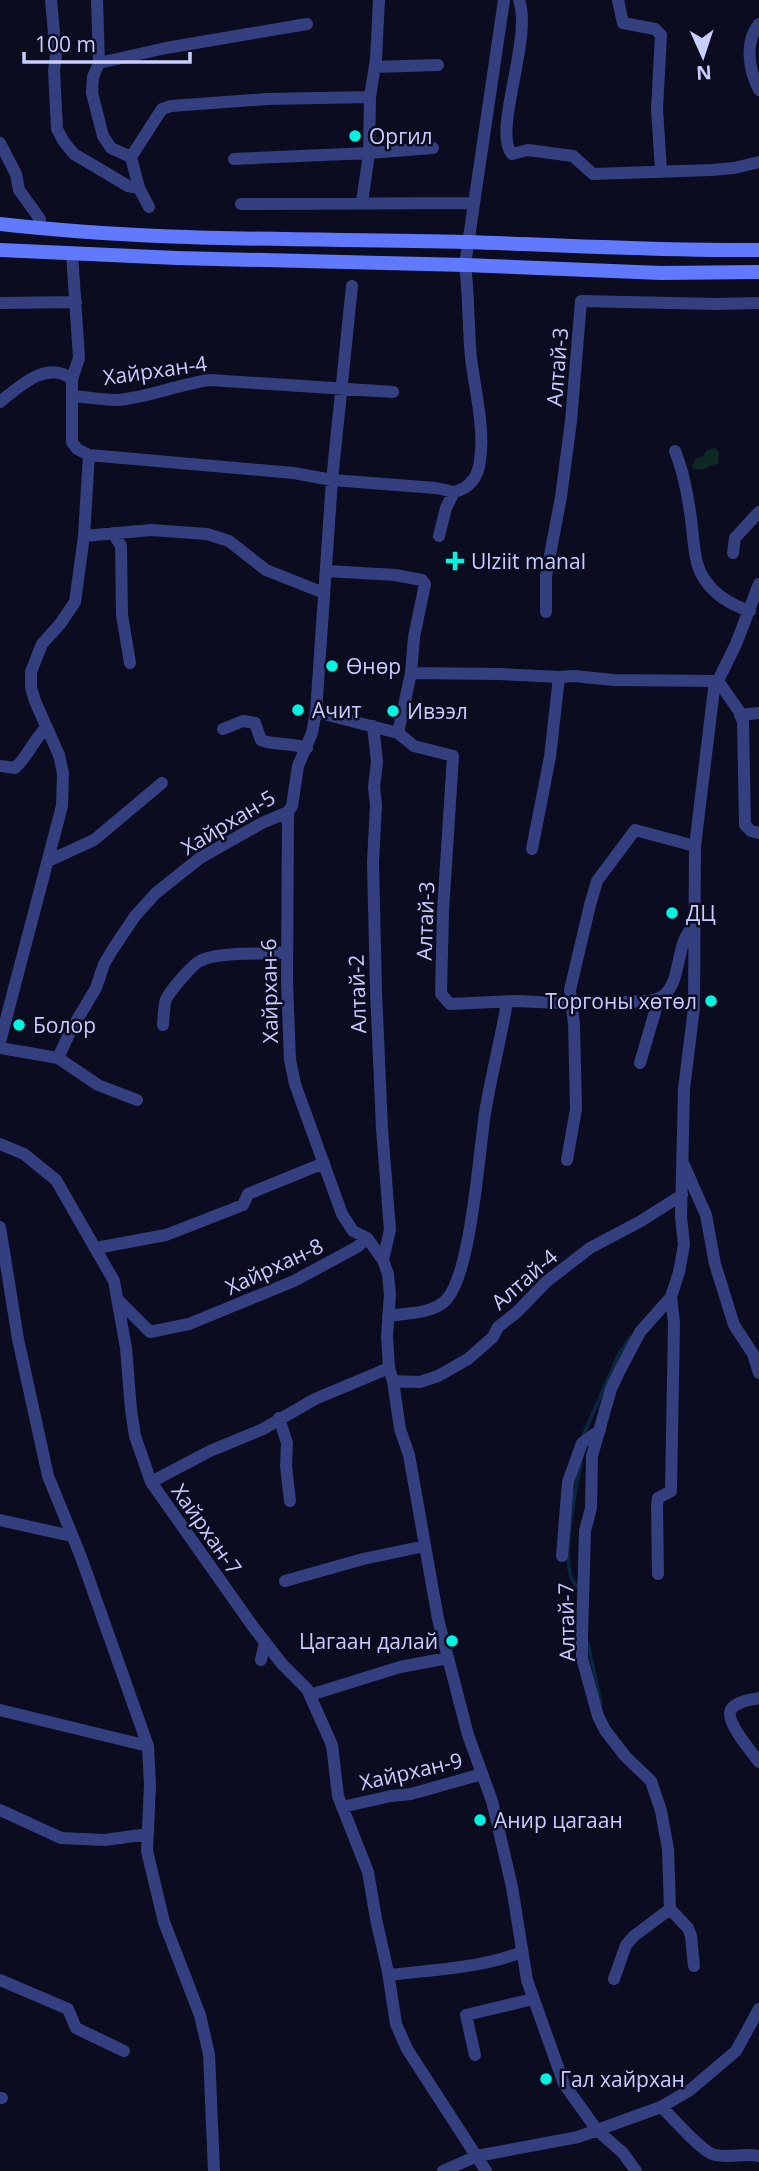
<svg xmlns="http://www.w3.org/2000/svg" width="759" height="2171" font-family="'Open Sans',sans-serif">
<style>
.green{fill:#0e2923}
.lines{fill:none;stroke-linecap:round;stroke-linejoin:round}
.stream{stroke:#092741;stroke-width:3.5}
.street{stroke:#343f80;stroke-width:12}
.secondary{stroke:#6179ff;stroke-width:14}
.poi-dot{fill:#00f5e1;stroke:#0b0c1f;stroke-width:2.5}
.labels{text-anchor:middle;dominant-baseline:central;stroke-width:5;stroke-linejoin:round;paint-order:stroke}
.poi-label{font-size:21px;fill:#cacdff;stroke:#0b0c1f;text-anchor:start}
.street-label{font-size:21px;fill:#cacdff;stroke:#0b0c1f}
</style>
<rect width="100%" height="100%" fill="#0b0c1f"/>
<!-- green -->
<path class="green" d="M 715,448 L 719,452 L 718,463 L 702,470 L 692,468 L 695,459 L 704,456 L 706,451 Z"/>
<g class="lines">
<!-- stream -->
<path class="stream" d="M 582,1438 L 619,1354 L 630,1338
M 579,1588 C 576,1585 573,1583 572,1579 C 562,1558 576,1487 581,1463
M 588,1643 L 601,1704"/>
<!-- street -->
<path class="street" d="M 51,0 L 56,55 L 54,70 L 57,129 L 64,142 L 74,154 L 128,186 L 139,188
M 97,0 L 99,63 L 93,77 L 92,93 L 103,136 L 111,148 L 131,157
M 519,0 C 533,38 492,132 512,154 L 528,150 L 573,156 L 593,174 L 711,170 L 734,168 L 759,162
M 618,0 L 623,23 L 655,29 L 661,35 L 657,109 L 661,170
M 759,24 C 744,42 749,70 759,90
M 99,63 L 166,48 L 307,24
M 375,67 L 438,65
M 0,143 L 16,174 L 19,190 L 40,219
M 131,157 L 162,109 L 171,106 L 267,99 L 370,97
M 131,157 L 139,188 L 149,207
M 234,159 L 369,153 L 433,148
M 362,203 L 369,153 L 370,97 L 376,59 L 379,0
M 241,204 L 473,203
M 72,253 L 79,358 L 72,379
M 0,303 L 76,302
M 73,396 C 88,397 103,400 118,400 C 150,397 179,384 210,380 L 393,392
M 0,402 C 20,386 46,360 72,379 L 72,442 L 77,449 L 89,455 L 294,473 L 332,480 L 436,488 L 454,492
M 675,451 C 684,473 688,496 691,519 C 694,538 693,561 703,577 C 714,595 731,605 750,611
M 454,492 C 470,488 478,477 480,461 C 485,428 475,391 471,358 C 468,327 469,296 465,265 L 504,0
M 113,533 L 121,546 L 122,615 L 130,663
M 84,536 L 151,530 L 207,534 L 229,541 L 266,570 L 324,593
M 439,536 L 446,508 L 454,492
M 733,553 L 735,538 L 759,512
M 327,571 L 395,575 L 422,580 L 425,584 L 414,637 L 411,673 L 398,733
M 546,612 L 546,576 L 561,497 L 571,421 L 581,301 L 715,304 L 759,303
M 411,673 L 499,674 L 559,677 L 574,676 L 614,680 L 718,681
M 718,681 L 739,711 L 743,722 L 745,825 L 751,831 L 759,833
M 316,712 L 398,733 L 414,746 L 453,756 L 443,911 L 441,994 L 450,1004 L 516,1001 L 559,1003 L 571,1001 L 570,990 L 590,905 L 597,881 L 635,830 L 695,846
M 740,715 L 759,713
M 373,726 L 377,762 L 374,787 L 376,805 L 373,862 L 376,991 L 382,1129 L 390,1230 L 383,1260
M 223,729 L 243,721 L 255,723 L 261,740 C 272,745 292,743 307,748
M 0,766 L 15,768 C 28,757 33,740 46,728
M 288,812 L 287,982 L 290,1060 L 295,1084 L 342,1214 L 353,1231 L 367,1238 L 383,1260 L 388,1274 L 390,1294 L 387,1336 L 389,1368 L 393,1381 L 400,1429 L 409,1455 L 438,1619 L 468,1735 L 492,1801 L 512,1887 L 527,1980 L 564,2084 L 597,2130 L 623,2153 L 636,2171
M 532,849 L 550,757 L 559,677
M 48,861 L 94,840 L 162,783
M 621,1003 C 630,1001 653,1002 659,998 C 684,987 673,942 695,925
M 163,1025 C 165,997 163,1001 180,980 C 186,974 192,965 200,961 C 217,951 265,955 287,952
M 0,1042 L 62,806 L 63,773 L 59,755 L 35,701 L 31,687 L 31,672 L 42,644 L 60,624 L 75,602 L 84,536 L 89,455
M 0,1048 L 58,1058 L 98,1085 L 137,1100
M 58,1058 L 71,1030 L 96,988 L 104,964 L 113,949 L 135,916 L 156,893 L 200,858 L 262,823 L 288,812 L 292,806 L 298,766 L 312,733 L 316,712 L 332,480 L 352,286
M 640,1063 L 659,998
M 0,1144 L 24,1154 L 56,1180 L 114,1281 L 126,1348 L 131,1410 L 135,1436 L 151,1482 L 254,1628 L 282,1664 L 307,1689 L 332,1745 L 338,1796 L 368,1872 L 376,1919 L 388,1972 L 396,2024 L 407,2049 L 486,2171
M 567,1160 L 576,1109 L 574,1024 L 571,1001
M 683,1163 L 706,1215 L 715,1264 L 734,1325 L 753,1354 L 759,1373
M 0,1227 L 18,1339 L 48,1476 L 81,1557 L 148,1746 L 150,1785 L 147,1851 L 164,1922 L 200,2015 L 209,2054 L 214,2171
M 96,1248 L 166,1235 L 243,1205 L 248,1194 L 324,1163
M 119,1301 L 150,1332 L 189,1324 L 294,1281 L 357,1247 L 367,1238
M 388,1316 C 405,1313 432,1314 445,1301 C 471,1277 479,1152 485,1113 C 491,1076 501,1039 507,1002
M 393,1381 L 420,1382 L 438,1376 L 468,1359 L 493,1337 L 498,1327 L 517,1312 L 546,1282 L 590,1248 L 641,1221 L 682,1195
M 279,1418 L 287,1443 L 286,1466 L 290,1501
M 151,1482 L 210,1451 L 263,1429 L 315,1399 L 389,1368
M 0,1520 L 71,1536
M 562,1556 L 568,1482 L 582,1443 L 600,1430
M 658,1574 L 657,1505 L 658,1498 L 671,1491 L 674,1323 L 671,1297 L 679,1272 L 684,1245 L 681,1217 L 684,1089 L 694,1008 L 695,846 L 714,689 L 736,644 L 759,584
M 285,1581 L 363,1559 L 425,1546
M 261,1660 L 265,1642
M 310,1695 L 400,1667 L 448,1658
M 759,1698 C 751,1700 738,1701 732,1708 C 722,1719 752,1752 759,1762
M 0,1710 L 148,1746
M 342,1807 L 391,1796 L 411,1794 L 482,1774
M 0,1810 L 61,1838 L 105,1840 L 148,1834
M 670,1909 L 688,1928 L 691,1936 L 694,1966
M 389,1975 C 433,1970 481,1968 522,1952
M 614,1979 L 626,1945 L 634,1936 L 670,1909 L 668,1849 L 661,1811 L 651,1781 L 625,1756 L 605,1730 L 598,1716 L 582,1658 L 582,1636 L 585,1531 L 591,1508 L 592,1456 L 611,1389 L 619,1372 L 640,1332 L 671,1297
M 0,1980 L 68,2009 L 76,2028 L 124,2051
M 475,2055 L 466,2015 L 533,1999
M 0,2098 L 2,2098
M 661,2107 C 674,2118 701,2152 715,2155 C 730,2158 744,2153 759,2156
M 443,2171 L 477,2156 L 578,2137 L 661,2107 L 690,2090 L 736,2051 L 759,2009"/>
<!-- secondary -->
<path class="secondary" d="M 0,224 C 155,242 311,238 467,242 C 564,245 661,251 759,250
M 0,250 L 177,258 L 465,265 L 661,273 L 759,272"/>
</g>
<!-- markers -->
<g class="poi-dot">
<circle cx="355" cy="136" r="7"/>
<path d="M451.5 550.5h7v7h7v7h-7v7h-7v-7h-7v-7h7z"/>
<circle cx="332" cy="666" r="7"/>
<circle cx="298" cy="710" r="7"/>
<circle cx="393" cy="711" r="7"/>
<circle cx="672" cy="913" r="7"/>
<circle cx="711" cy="1001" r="7"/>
<circle cx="19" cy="1025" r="7"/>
<circle cx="452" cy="1641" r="7"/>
<circle cx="480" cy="1820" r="7"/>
<circle cx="546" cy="2079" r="7"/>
</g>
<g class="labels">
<!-- poi labels -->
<g class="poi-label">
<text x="369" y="136">Оргил</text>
<text x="471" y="561">Ulziit manal</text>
<text x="346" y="666">Өнөр</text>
<text x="312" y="710">Ачит</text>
<text x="407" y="711">Ивээл</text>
<text x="686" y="913">ДЦ</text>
<text x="697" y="1001" text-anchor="end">Торгоны хөтөл</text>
<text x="33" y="1025">Болор</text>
<text x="438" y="1641" text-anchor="end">Цагаан далай</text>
<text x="494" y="1820">Анир цагаан</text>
<text x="560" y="2079">Гал хайрхан</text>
</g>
<!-- street labels -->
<g class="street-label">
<text transform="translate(557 367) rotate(-85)">Алтай-3</text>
<text transform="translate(155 370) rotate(-8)">Хайрхан-4</text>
<text transform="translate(228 822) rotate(-31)">Хайрхан-5</text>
<text transform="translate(425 921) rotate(-88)">Алтай-3</text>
<text transform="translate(269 991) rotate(-91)">Хайрхан-6</text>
<text transform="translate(357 994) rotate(-92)">Алтай-2</text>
<text transform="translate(274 1266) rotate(-25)">Хайрхан-8</text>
<text transform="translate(524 1279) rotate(-41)">Алтай-4</text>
<text transform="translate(207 1529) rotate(55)">Хайрхан-7</text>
<text transform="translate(566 1622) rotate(-91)">Алтай-7</text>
<text transform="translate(411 1771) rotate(-13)">Хайрхан-9</text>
</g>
</g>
<!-- north arrow -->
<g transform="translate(703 56) rotate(177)" stroke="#0b0c1f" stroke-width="5" paint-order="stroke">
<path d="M0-5L12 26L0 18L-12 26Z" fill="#cacdff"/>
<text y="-10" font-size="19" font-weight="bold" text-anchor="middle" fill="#cacdff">N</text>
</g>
<!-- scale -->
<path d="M24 52v10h166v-10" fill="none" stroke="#cacdff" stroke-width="3.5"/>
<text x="35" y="52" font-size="21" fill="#cacdff" stroke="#0b0c1f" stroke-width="5" paint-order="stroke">100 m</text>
</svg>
